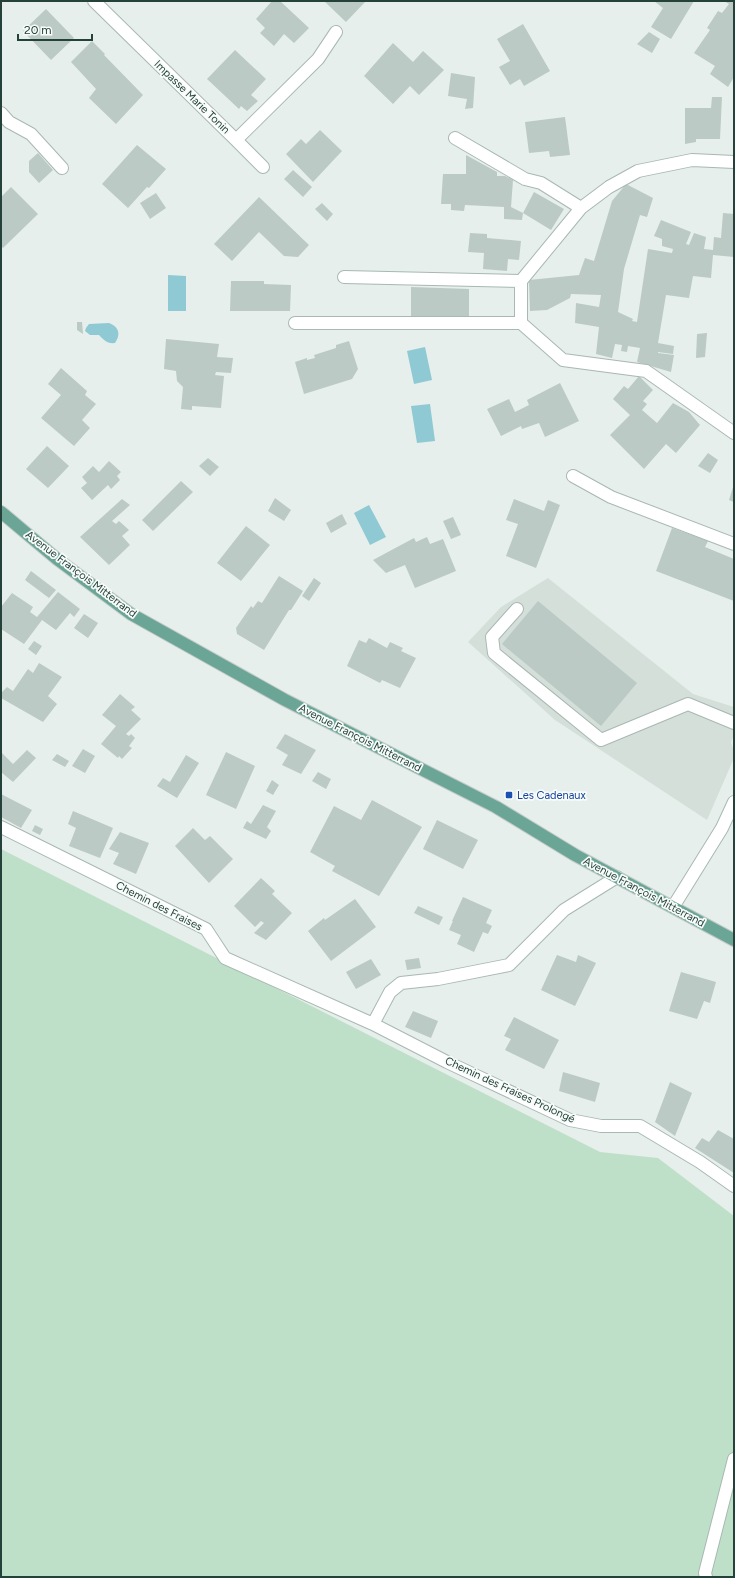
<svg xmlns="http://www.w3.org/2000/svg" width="735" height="1578" font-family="Figtree,sans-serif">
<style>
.built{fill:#d4dfda}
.green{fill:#bfe0c8}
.water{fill:#8ec9d4}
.building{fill:#bbcac4}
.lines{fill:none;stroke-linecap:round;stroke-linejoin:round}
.minor-casing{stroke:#a8b8b2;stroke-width:14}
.major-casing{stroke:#c2cac8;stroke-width:14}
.minor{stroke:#fff;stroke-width:12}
.major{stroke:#6aa596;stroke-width:12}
.transit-dot{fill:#1a4fb4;stroke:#f7fbf9;stroke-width:1.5}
.labels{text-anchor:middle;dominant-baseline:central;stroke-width:3.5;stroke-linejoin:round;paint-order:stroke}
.street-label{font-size:11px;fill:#24423a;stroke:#f7fbf9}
.transit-label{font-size:11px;fill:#164399;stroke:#f7fbf9;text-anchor:start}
</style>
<rect width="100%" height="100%" fill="#e6efeb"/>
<!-- built -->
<path class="built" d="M 548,578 L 693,694 L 734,707 L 734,735 L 731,742 L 734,751 L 734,758 L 707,820 L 555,720 L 468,642 L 501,607 Z"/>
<!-- green -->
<path class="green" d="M 1,849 L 600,1152 L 658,1158 L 734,1216 L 734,1577 L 1,1577 Z"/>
<!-- water -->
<path class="water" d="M 168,275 L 186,276 L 186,311 L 168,311 Z
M 109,323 C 119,327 121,334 115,343 C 107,344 104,340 99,335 L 90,335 L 85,331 L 86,328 L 89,324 Z
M 425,347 L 432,380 L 414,384 L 407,351 Z
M 430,404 L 435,441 L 417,443 L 411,406 Z
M 369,505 L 386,537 L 370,545 L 354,513 Z"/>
<!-- building -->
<path class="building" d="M 272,1 L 280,1 L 309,28 L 294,43 L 284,34 L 274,46 L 260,33 L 265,28 L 256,19 Z
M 324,1 L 366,1 L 346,22 Z
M 654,1 L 694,1 L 671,39 L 651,27 L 663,8 Z
M 724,1 L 734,1 L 734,77 L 728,87 L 710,74 L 715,66 L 694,53 L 710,30 L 707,28 L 718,11 L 722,13 L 729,4 Z
M 46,9 L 74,38 L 51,60 L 23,31 Z
M 523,24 L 550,71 L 524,86 L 520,79 L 510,85 L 499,67 L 510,61 L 497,39 Z
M 649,32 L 660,39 L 652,53 L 637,44 Z
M 92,41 L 105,54 L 104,55 L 143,95 L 116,124 L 89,98 L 96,89 L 71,62 Z
M 393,43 L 413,62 L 423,51 L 444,70 L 419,95 L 410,86 L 393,104 L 364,76 Z
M 235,50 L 266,79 L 251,95 L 258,101 L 247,111 L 241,106 L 239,109 L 207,79 Z
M 451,73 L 475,77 L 473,108 L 465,109 L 467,99 L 448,96 Z
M 712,97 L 722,97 L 720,139 L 696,139 L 696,142 L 685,144 L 685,108 L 711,108 Z
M 565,117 L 570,155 L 550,157 L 549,151 L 529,153 L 525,122 Z
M 320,130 L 342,151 L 313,182 L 286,154 L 301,139 L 306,144 Z
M 137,145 L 166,169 L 149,188 L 147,187 L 128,208 L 102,184 Z
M 38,153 L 53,170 L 39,183 L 29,172 L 29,161 Z
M 466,155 L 497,172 L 497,176 L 505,176 L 513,180 L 511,207 L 523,213 L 522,220 L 504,219 L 504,207 L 465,205 L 464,211 L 451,210 L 451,204 L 441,204 L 443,174 L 466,174 Z
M 293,170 L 312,187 L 303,197 L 284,179 Z
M 626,184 L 653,198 L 647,217 L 640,215 L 624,269 L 618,312 L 633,319 L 632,321 L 637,322 L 648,249 L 672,253 L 673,249 L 662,246 L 662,239 L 654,236 L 661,220 L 691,232 L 686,244 L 689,245 L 694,233 L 706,237 L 704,249 L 713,250 L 714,237 L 721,238 L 723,213 L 734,214 L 734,257 L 713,255 L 711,278 L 693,276 L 689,298 L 666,295 L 658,343 L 674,346 L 673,354 L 658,352 L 658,353 L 674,355 L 671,372 L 637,362 L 640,348 L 628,346 L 627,352 L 621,351 L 622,345 L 615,344 L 612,358 L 596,354 L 599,327 L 575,323 L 576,303 L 599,307 L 601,295 L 571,294 L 570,298 L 547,310 L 530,311 L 529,280 L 579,275 L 585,258 L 594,261 L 612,201 Z
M 11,187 L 38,214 L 3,248 L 1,246 L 1,197 Z
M 534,192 L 564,209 L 551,230 L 523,213 Z
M 156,193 L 166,208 L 150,219 L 140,203 Z
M 259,197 L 309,245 L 298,257 L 284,256 L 259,232 L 232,261 L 214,244 Z
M 322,203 L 333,214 L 327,221 L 315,209 Z
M 470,233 L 487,234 L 487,238 L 521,241 L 519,260 L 508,259 L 507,271 L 483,269 L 484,253 L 468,252 Z
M 231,281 L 264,281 L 264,284 L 291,285 L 290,311 L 230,311 Z
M 411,287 L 469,289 L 469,316 L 411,318 Z
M 77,322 L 82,322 L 83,334 L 77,330 Z
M 707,333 L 705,357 L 696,358 L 697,334 Z
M 166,339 L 219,344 L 217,357 L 233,358 L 231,373 L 216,372 L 215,375 L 224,376 L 221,408 L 192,406 L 192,410 L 181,409 L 183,387 L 177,381 L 176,371 L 164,369 Z
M 349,341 L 358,369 L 352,379 L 304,394 L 295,362 L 307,358 L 307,360 L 315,358 L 314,355 L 336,348 L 336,345 Z
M 61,368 L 87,391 L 85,395 L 96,404 L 82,420 L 90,428 L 74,446 L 41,418 L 61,395 L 48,384 Z
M 639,376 L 653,390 L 643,401 L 647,404 L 642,410 L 657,423 L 673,403 L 689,412 L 700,425 L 676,453 L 666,444 L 644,469 L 610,435 L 630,415 L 613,399 L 624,386 L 628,389 Z
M 560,383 L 579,421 L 545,437 L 539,423 L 522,429 L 521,426 L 501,436 L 487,409 L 509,399 L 515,412 L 529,405 L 527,400 Z
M 47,446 L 69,466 L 48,488 L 26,469 Z
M 708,453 L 718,460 L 710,473 L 698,466 Z
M 208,458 L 219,467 L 210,476 L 199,466 Z
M 109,461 L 121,472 L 117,476 L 120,480 L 111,489 L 108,485 L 92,500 L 81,488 L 87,483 L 82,477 L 93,466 L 99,472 Z
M 181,481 L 193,492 L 153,531 L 142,520 Z
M 734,484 L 734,502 L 729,500 Z
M 275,498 L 291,510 L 284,521 L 268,511 Z
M 122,499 L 130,505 L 112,521 L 116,524 L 119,521 L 129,530 L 122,536 L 130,545 L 109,565 L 80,537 Z
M 514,499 L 544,511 L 548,500 L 560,505 L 536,568 L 506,556 L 518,524 L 506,520 Z
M 342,514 L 347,524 L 331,533 L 326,523 Z
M 453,517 L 461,535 L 451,539 L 443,521 Z
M 246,526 L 270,545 L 241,581 L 217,563 Z
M 672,528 L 708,541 L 705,547 L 734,559 L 734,601 L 656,571 Z
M 427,537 L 430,544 L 443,539 L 456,571 L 415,588 L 405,565 L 386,573 L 373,560 L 414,538 L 416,542 Z
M 31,571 L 56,590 L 49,598 L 25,580 Z
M 279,576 L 303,591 L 291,610 L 289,610 L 264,650 L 237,634 L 236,628 L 251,606 L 253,608 L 258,601 L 262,603 Z
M 314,578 L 321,583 L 309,601 L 302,596 Z
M 58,592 L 80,609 L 74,617 L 70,613 L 56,630 L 42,620 L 24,644 L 1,629 L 1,607 L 12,593 L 33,607 L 30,612 L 37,617 Z
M 538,601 L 637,683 L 601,726 L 502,644 Z
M 84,614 L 98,623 L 88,638 L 74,628 Z
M 369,638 L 387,648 L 390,642 L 403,648 L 401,651 L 416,658 L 400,688 L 382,680 L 380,683 L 347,666 L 359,640 L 366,643 Z
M 34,641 L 42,646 L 36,655 L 28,649 Z
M 39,663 L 62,677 L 48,696 L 57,704 L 43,722 L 1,698 L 1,693 L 7,687 L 13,691 L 28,669 L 33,673 Z
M 120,694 L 135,707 L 131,710 L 141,719 L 126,734 L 129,736 L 131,734 L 135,738 L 129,746 L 132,748 L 122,759 L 119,756 L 118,758 L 101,744 L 116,726 L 102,715 Z
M 285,734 L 316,750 L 301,774 L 282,765 L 288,755 L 276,748 Z
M 83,749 L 95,756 L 85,773 L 72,766 Z
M 27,750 L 36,758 L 13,782 L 1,772 L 1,752 L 13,764 Z
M 226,752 L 255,766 L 236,809 L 206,795 Z
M 57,754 L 69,761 L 65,767 L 52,760 Z
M 186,755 L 199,763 L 177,798 L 157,786 L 163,778 L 170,782 Z
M 318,772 L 331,779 L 326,789 L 312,781 Z
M 272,780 L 279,785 L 273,795 L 266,791 Z
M 1,794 L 32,810 L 21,828 L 1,817 Z
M 372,800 L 422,827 L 379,896 L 332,871 L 335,866 L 310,852 L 334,806 L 361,820 Z
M 263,805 L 276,811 L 267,827 L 271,831 L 266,839 L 243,828 L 247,821 L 251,824 Z
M 73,811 L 113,828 L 100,858 L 69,846 L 76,828 L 68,824 Z
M 437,820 L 478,840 L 463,869 L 423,849 Z
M 35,825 L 43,829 L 40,835 L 32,831 Z
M 193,828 L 205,840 L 210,836 L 233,859 L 209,883 L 175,846 Z
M 120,832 L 149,843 L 136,874 L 113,864 L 119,853 L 109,849 Z
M 261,878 L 275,891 L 272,894 L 292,913 L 266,940 L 254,933 L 264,923 L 261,921 L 255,927 L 234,906 Z
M 463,897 L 492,910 L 486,923 L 492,926 L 488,934 L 483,932 L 474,952 L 457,944 L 461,935 L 449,930 L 453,921 L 452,921 Z
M 355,899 L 376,927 L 331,961 L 308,931 L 324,918 L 325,920 Z
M 418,906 L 443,917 L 439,925 L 414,913 Z
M 557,955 L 576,962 L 578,955 L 596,963 L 575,1006 L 541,990 Z
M 419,958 L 421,968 L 407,970 L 405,960 Z
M 371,959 L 381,975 L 356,989 L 346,972 Z
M 681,972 L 716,982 L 710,1003 L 704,1001 L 697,1019 L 669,1011 Z
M 413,1011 L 438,1021 L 431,1038 L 405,1027 Z
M 514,1017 L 559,1040 L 544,1069 L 505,1050 L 511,1039 L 504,1036 Z
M 563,1072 L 600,1083 L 595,1102 L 559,1091 Z
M 670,1082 L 692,1093 L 675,1136 L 655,1122 Z
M 718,1130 L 734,1139 L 734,1173 L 695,1148 L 702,1138 L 709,1142 Z"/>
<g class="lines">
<!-- minor casing -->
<g class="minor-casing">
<path id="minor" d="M 94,1 L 236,140 L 318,59 L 336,32
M 1,113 L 9,122 L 31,134 L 62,168
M 455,138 L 525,179 L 541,183 L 581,208
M 236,140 L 263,167
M 734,162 L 692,160 L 638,171 L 609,187 L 581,208 L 521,281 L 521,323 L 563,360 L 646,371 L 734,433
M 344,277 L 521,281
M 295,323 L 521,323
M 573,476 L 611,497 L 734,544
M 517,609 L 492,637 L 494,653 L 601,740 L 688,704 L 734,723
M 1,827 L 206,929 L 225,958 L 373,1024 L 447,1062 L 570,1120 L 601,1126 L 640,1126 L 700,1162 L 734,1186
M 673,907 L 722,828 L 734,802
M 373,1024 L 390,992 L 401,983 L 438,979 L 509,965 L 564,910 L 617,877
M 706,1577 L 705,1573 L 734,1459"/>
</g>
<!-- major casing -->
<g class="major-casing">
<path id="major" d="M 1,512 L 57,559 L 131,614 L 285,700 L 496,807 L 575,855 L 734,940"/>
</g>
<!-- minor -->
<use href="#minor" class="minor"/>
<!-- major -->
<use href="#major" class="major"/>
</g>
<!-- markers -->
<rect class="transit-dot" x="505" y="791" width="8" height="8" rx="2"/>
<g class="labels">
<!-- street labels -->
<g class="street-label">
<text transform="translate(192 97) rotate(44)">Impasse Marie Tonin</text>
<text transform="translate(81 574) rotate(37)">Avenue François Mitterrand</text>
<text transform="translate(360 738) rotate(27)">Avenue François Mitterrand</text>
<text transform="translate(644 892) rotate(28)">Avenue François Mitterrand</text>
<text transform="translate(159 906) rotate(27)">Chemin des Fraises</text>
<text transform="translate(510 1090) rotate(25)">Chemin des Fraises Prolongé</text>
</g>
<!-- transit labels -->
<g class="transit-label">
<text x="517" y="795">Les Cadenaux</text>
</g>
</g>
<!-- border -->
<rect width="735" height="1578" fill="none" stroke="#24423a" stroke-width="4"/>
<!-- scale -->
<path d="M18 34v6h74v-6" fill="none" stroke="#24423a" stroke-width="2"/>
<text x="24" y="34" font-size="12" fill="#24423a" stroke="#f7fbf9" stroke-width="3" paint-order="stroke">20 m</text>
</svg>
